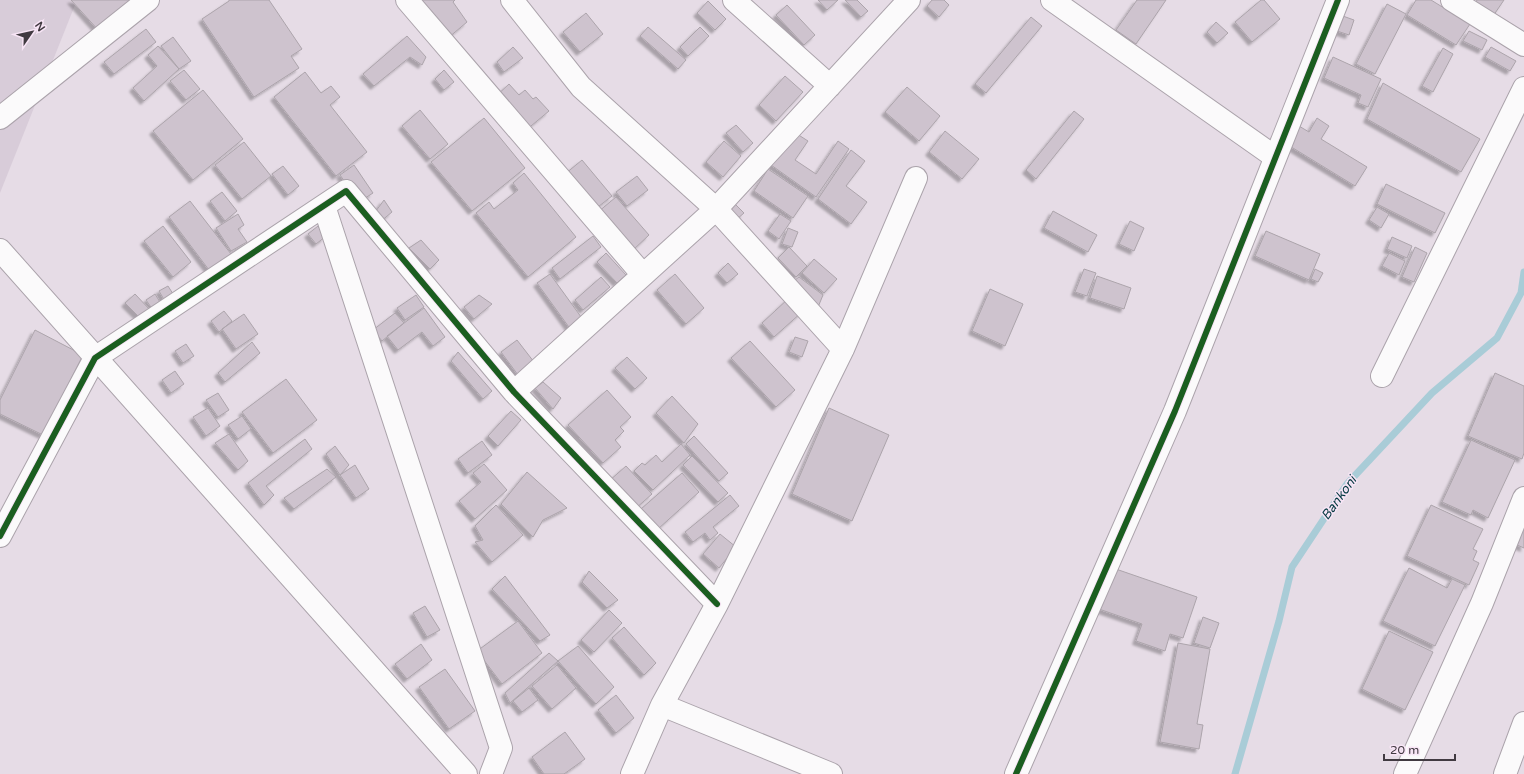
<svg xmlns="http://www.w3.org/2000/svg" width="1524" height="774" font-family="'Varela Round',sans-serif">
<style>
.industrial{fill:#d8ccd9}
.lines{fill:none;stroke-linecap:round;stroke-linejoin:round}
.stream{stroke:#a9ccd7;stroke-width:7}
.building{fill:#cec3ce;stroke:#aca4ab;filter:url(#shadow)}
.minor-casing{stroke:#aba3ab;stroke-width:24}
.minor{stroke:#fbfafb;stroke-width:22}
.cycleway-casing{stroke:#f8e5f6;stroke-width:8}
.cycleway{stroke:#1b5e20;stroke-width:6}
.labels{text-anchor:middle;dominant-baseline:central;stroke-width:3;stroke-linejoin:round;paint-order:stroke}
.water-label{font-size:13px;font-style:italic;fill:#043941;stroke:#f8e5f6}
</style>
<defs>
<filter id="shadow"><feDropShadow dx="-3.5" dy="3.5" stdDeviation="1" flood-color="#0004"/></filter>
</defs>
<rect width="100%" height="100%" fill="#e6dce6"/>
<!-- industrial -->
<path class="industrial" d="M 0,0 L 77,0 L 0,193 Z"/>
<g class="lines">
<!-- stream -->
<path class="stream" d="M 1235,774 L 1279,621 L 1292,567 L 1347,484 L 1432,393 L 1497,338 L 1521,293 L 1524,272"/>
</g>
<!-- building -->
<path class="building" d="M 71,0 L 151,0 L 109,42 Z
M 229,0 L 269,0 L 302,49 L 291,56 L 299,68 L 254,97 L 202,19 L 229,1 Z
M 419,0 L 455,0 L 453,2 L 467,22 L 448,38 Z
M 818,0 L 838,0 L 827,10 Z
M 845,0 L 857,0 L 868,11 L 861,17 Z
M 932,0 L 944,0 L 949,5 L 939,17 L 927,6 Z
M 1137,0 L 1166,0 L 1136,44 L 1116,30 Z
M 1261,0 L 1264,0 L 1280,19 L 1252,42 L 1235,22 Z
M 1416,0 L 1431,0 L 1470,24 L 1456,45 L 1407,15 Z
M 1477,0 L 1504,0 L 1491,19 L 1473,6 Z
M 708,1 L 726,19 L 715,30 L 697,13 Z
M 1387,4 L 1406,14 L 1375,74 L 1356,64 Z
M 787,5 L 815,35 L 804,45 L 776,15 Z
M 586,13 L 603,34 L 580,52 L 563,32 Z
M 1340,15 L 1354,20 L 1349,35 L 1334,30 Z
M 1031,17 L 1042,26 L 986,93 L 975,84 Z
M 1216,22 L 1228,33 L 1217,43 L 1207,32 Z
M 648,27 L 686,60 L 678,69 L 640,36 Z
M 700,27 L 709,36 L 688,56 L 680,47 Z
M 146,29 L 156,42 L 114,74 L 104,62 Z
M 1469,31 L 1487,40 L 1482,50 L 1463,41 Z
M 407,36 L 426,57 L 422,65 L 410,57 L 374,86 L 363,74 Z
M 173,37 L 191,61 L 179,69 L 161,46 Z
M 158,46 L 179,69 L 144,101 L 133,88 L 157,66 L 148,55 Z
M 513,47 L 523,58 L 504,72 L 497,62 Z
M 1491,47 L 1516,61 L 1510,71 L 1485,57 Z
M 1443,48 L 1453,54 L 1433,92 L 1422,86 Z
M 1333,57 L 1381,79 L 1368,107 L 1358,103 L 1361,95 L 1324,78 Z
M 184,70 L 200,89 L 186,100 L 170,81 Z
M 444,70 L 454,82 L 444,90 L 435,79 Z
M 305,72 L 321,93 L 331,86 L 340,97 L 330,105 L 367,152 L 336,176 L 274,97 Z
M 785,76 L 803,92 L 776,121 L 759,105 Z
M 1383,83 L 1480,139 L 1461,172 L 1367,119 Z
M 509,84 L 519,95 L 525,90 L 533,99 L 536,97 L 549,111 L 525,131 L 495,97 Z
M 907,87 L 940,116 L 919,141 L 885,112 Z
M 203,90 L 243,139 L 193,180 L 153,131 Z
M 420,110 L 448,144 L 430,159 L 402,126 Z
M 1074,111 L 1084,119 L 1036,179 L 1026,170 Z
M 484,118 L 525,168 L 472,211 L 431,162 Z
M 1317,118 L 1329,126 L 1321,139 L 1367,167 L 1355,186 L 1288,145 L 1299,126 L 1309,132 Z
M 736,125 L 753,143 L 743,152 L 726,133 Z
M 945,131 L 979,159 L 962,179 L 929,152 Z
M 794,132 L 808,141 L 795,160 L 816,174 L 838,141 L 849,149 L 816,197 L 771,165 Z
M 724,141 L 741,156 L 723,177 L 706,162 Z
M 244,142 L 271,176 L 242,199 L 215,165 Z
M 851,150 L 865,161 L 846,186 L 867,202 L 851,224 L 818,199 Z
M 582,160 L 612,196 L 594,210 L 565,174 Z
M 354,165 L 373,193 L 359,202 L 340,175 Z
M 283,166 L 299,186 L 288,195 L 272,174 Z
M 768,169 L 808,196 L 793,218 L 754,191 Z
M 524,173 L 576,237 L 528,277 L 476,213 L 489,202 L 494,209 L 518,190 L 513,183 Z
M 637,176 L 648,190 L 627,206 L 616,192 Z
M 1386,184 L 1445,213 L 1435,233 L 1377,204 Z
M 222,192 L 237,211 L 225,221 L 210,201 Z
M 616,197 L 649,235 L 632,251 L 598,212 Z
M 384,200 L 392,212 L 380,222 L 373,215 Z
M 190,201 L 231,254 L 209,270 L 169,217 Z
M 735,204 L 744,213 L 737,219 L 729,209 Z
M 1377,207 L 1389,214 L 1381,228 L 1369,220 Z
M 1053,211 L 1097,235 L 1088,252 L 1044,228 Z
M 238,214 L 244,225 L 238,229 L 247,242 L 231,251 L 216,228 Z
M 780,214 L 791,221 L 779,239 L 768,231 Z
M 1130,221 L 1144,228 L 1134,251 L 1119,244 Z
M 163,226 L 191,262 L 173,277 L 144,241 Z
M 318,226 L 325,237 L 316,244 L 308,234 Z
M 788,228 L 798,232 L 792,247 L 782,244 Z
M 1266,231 L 1320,254 L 1309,280 L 1255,256 Z
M 593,236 L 601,247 L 560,279 L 552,268 Z
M 1392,237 L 1412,246 L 1407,258 L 1387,249 Z
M 421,240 L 439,260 L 430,269 L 409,248 Z
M 789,247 L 807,266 L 796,277 L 778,258 Z
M 1415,247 L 1427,253 L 1414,282 L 1402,277 Z
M 606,253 L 626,275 L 617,283 L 597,262 Z
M 1389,253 L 1405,261 L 1399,275 L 1382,266 Z
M 814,259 L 837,279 L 824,293 L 802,273 Z
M 728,263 L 738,274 L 727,283 L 718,273 Z
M 1084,269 L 1096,273 L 1087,296 L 1075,292 Z
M 1315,269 L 1323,273 L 1318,282 L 1311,279 Z
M 550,274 L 584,321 L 571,330 L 537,283 Z
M 675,274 L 704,308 L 686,324 L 657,290 Z
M 1097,276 L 1131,288 L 1124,309 L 1090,298 Z
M 601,277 L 610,287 L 583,310 L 575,300 Z
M 799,277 L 823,295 L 816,312 L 791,283 Z
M 168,286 L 175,297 L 166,303 L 159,291 Z
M 990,289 L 1023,304 L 1005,346 L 972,331 Z
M 135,294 L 151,311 L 143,321 L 125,303 Z
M 155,294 L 163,307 L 155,313 L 146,300 Z
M 416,295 L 424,307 L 405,320 L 397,308 Z
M 479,295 L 492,304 L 474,319 L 464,307 Z
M 789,298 L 802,312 L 774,337 L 762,323 Z
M 424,308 L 445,337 L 433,346 L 422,332 L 398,350 L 387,336 Z
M 224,311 L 232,321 L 219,332 L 211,321 Z
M 395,313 L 404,323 L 382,341 L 373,330 Z
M 244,314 L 258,334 L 236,349 L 222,329 Z
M 35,330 L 83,355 L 43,435 L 0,414 L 0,400 Z
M 795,337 L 808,341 L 802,357 L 789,352 Z
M 517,340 L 534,362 L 518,375 L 501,352 Z
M 750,341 L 795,390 L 776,407 L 731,358 Z
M 252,342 L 260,353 L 225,382 L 218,373 Z
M 186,344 L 194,356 L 183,363 L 175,351 Z
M 458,352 L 492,391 L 483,399 L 451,361 Z
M 627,357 L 647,378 L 635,389 L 615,368 Z
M 175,371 L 184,384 L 171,393 L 162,380 Z
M 1495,373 L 1524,386 L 1524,453 L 1522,459 L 1468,436 Z
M 286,379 L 317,420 L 273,453 L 242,412 Z
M 543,382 L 561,398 L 553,409 L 535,388 Z
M 607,390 L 631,417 L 620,427 L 624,431 L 615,440 L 621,447 L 603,463 L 568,425 Z
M 218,393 L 229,410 L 218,417 L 206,400 Z
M 672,396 L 698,424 L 684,443 L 656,413 Z
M 208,408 L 220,426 L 206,436 L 193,417 Z
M 829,408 L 889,435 L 852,521 L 792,494 Z
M 511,411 L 521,420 L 498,446 L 488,436 Z
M 242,416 L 251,429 L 238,439 L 228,425 Z
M 229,434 L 248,461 L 238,470 L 215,443 Z
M 694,436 L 728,473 L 719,481 L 686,444 Z
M 305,439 L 312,449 L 266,486 L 274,495 L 264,505 L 248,483 Z
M 1471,440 L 1515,460 L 1488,518 L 1473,510 L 1471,515 L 1442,502 Z
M 482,441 L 492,455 L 468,473 L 458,459 Z
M 681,444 L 690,455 L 653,490 L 634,471 L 642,463 L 645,465 L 656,455 L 662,462 Z
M 335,446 L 349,465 L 340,475 L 326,454 Z
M 692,456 L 728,493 L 718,502 L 683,465 Z
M 484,464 L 507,490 L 475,519 L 459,501 L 481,482 L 473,473 Z
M 355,465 L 369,489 L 356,498 L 340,475 Z
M 626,466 L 652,494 L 635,509 L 609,481 Z
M 327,469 L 336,477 L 294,509 L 284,498 Z
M 527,472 L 567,508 L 543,520 L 533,537 L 501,504 Z
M 682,473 L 699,492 L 658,529 L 641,509 Z
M 730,495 L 739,506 L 713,527 L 718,533 L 710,540 L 705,533 L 693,542 L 685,532 Z
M 496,505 L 523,535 L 492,562 L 475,542 L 483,540 L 475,526 Z
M 1431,505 L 1483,529 L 1473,549 L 1477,551 L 1473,560 L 1479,563 L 1469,585 L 1407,556 Z
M 1524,526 L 1524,548 L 1517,545 Z
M 720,534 L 736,547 L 719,568 L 703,554 Z
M 1110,567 L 1197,597 L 1183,638 L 1170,634 L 1165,651 L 1136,641 L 1142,624 L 1096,608 Z
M 1409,568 L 1447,588 L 1452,579 L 1465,585 L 1435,646 L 1383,621 Z
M 589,571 L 618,600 L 607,608 L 582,582 Z
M 505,576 L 550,635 L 540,641 L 492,589 Z
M 425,606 L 440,630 L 427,637 L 413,613 Z
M 609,610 L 622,623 L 594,652 L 581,640 Z
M 1203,617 L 1219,623 L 1210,648 L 1194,643 Z
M 518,621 L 542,653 L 502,684 L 477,651 Z
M 624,627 L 656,663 L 644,675 L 612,638 Z
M 1389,631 L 1433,652 L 1405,710 L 1362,689 Z
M 1178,643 L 1210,649 L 1197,724 L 1203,725 L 1199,749 L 1160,742 Z
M 421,644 L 432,660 L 407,679 L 395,664 Z
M 578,646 L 614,687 L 596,704 L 558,661 Z
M 549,653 L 558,661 L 510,703 L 505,693 Z
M 557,665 L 576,688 L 552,709 L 532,686 Z
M 445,669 L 475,711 L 449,729 L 419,687 Z
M 529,688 L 538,700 L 522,712 L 513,701 Z
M 616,695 L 634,718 L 616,733 L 598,710 Z
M 565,732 L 585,759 L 564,774 L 544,774 L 532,757 Z"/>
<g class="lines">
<!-- minor casing -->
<g class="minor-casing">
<path id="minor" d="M 407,0 L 643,275
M 512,0 L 581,87 L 716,209 L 843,349
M 734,0 L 830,86
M 1052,0 L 1275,157
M 1452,0 L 1524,45
M 0,118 L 148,0
M 324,206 L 501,748 L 491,774
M 0,250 L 466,774
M 1382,376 L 1524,88
M 514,392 L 716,209 L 909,0
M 0,536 L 95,358 L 346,191 L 514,392 L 717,604
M 662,705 L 831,774
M 632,774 L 662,705 L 717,604 L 843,349 L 916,178
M 1016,774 L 1175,411 L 1338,0
M 1405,774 L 1482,603 L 1524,498
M 1505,774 L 1524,723"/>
</g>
<!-- minor -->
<use href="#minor" class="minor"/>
<!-- cycleway casing -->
<g class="cycleway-casing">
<path id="cycleway" d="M 0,536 L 95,358 L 346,191 L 514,392 L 717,604
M 1016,774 L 1175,411 L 1338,0"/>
</g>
<!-- cycleway -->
<use href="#cycleway" class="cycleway"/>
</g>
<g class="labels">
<!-- water labels -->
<g class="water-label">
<text transform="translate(1339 498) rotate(-54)">Bankoni</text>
</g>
</g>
<!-- north arrow -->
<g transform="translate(32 32) rotate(56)" stroke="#f8e5f6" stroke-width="3" paint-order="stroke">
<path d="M0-3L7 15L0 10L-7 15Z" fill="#413a41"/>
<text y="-6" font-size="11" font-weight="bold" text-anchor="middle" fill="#413a41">N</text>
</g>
<!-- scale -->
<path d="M1384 754v6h71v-6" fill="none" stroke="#413a41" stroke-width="2"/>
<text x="1390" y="754" font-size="12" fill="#413a41" stroke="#f8e5f6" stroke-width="3" paint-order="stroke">20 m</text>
</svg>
